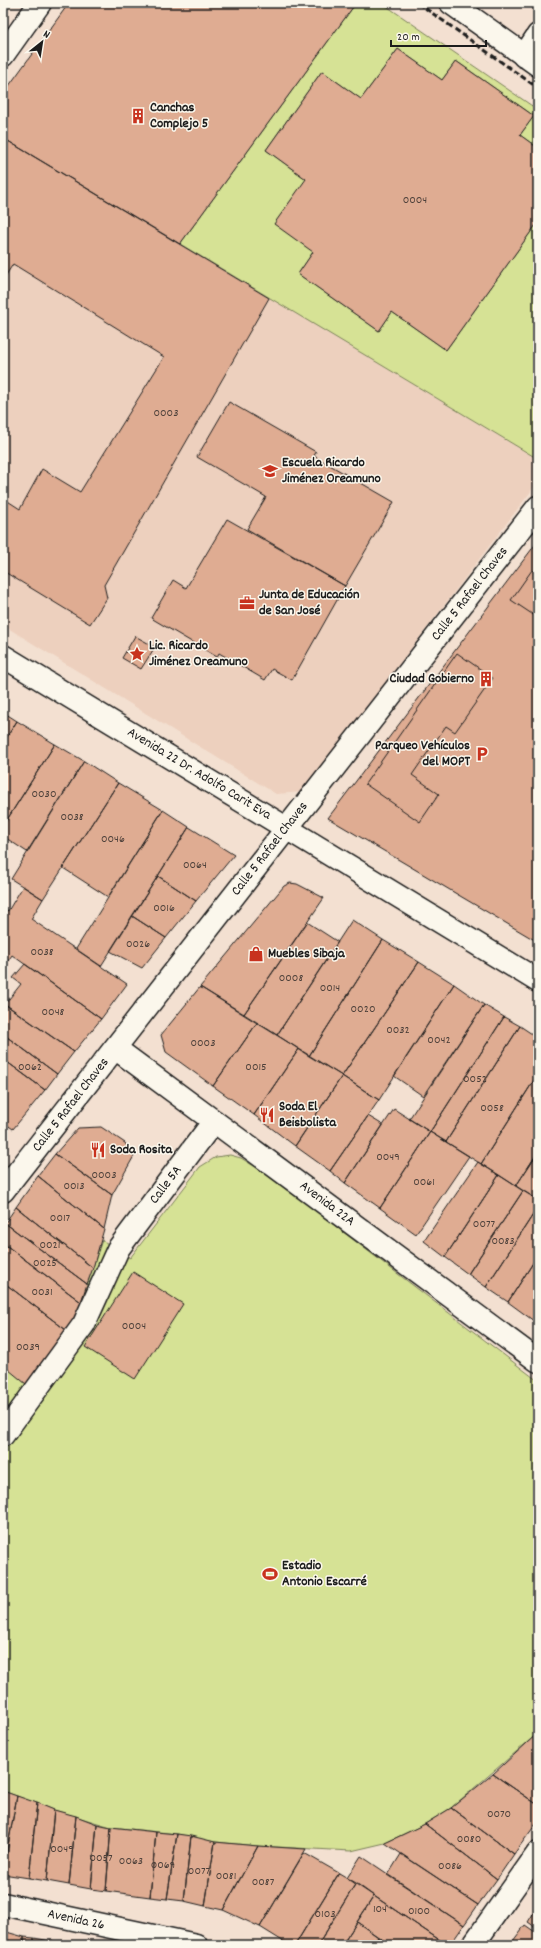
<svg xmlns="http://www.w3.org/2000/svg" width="541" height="1948" font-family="Dekko,sans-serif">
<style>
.built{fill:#edd0be}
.green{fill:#d6e295;stroke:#797f58}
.building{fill:#dfac92;stroke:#1c1c1c}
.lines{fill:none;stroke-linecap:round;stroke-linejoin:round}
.minor-casing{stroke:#1c1c1c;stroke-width:25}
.major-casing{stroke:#1c1c1c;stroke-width:25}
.minor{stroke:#fbf7ec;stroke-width:22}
.major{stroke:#fbf7ec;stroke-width:22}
.rail{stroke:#1c1c1c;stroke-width:3;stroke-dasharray:6 3;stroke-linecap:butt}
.labels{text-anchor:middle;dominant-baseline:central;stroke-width:3;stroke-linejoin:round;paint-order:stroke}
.number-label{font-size:12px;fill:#4d403a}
.poi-label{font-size:14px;font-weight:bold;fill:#1c1c1c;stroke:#fbf7ec;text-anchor:start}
.street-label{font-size:14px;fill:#1c1c1c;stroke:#fbf7ec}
</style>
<rect width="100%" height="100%" fill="#f3e0d1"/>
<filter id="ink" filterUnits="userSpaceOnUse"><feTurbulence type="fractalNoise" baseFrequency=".025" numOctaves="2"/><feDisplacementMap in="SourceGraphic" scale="8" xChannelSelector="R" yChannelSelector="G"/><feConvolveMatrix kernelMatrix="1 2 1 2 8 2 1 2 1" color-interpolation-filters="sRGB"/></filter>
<g filter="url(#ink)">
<!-- built -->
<path class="built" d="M 3,138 L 538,459 L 538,482 L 302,792 L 276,794 L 3,625 Z"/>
<!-- green -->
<path class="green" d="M 356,3 L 382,3 L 538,110 L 538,148 L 520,135 L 534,116 L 456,61 L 442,80 L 398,49 L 361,99 L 322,71 L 266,150 L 306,179 L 313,252 L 298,274 L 379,331 L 392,312 L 446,350 L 538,222 L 538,459 L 180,244 Z
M 230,1155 L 241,1158 L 270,1176 L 538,1381 L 538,1733 L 451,1808 L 425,1824 L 385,1843 L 351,1851 L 258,1846 L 215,1842 L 177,1834 L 111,1827 L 54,1810 L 3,1791 L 3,1365 L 77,1315 L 102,1240 L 130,1258 L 200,1167 L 216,1157 Z"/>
<!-- building -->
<path class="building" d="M 69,3 L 356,3 L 180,244 L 3,138 L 3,94 Z
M 398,49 L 442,80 L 456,61 L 534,116 L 520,135 L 538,148 L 538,222 L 446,350 L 392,312 L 379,331 L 298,274 L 313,252 L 274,224 L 306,179 L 266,150 L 322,71 L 361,99 Z
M 3,138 L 269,298 L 104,585 L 107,598 L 90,624 L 3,571 L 3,498 L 20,509 L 42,469 L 80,492 L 164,357 L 13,264 L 3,280 Z
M 229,402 L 316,452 L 314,456 L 394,502 L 345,586 L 247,529 L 266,497 L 197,457 Z
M 227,519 L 345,586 L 292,680 L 272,669 L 265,680 L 219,653 L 217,657 L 151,618 L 173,580 L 186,588 Z
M 538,541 L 538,942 L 328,818 Z
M 532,570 L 538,574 L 538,618 L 511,600 Z
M 135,636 L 155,647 L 141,669 L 122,658 Z
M 457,653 L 493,678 L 455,732 L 446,726 L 412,775 L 439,794 L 420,822 L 365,784 Z
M 3,712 L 17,721 L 3,743 Z
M 17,721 L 55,744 L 3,826 L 3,743 Z
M 55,744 L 84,761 L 27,852 L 3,836 L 3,826 Z
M 84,761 L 118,783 L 43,899 L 11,879 Z
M 118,783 L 163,810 L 108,897 L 63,868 Z
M 163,810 L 189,827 L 101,966 L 76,949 Z
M 189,827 L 234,855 L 196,901 L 158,876 Z
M 158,876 L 196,901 L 166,938 L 132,916 Z
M 290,883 L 297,884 L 324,898 L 244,1014 L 200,987 L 284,886 Z
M 23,886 L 43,899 L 31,919 L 127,984 L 101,1019 L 12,955 L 3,968 L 3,907 L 8,911 Z
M 132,916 L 166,938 L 142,968 L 110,951 Z
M 352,920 L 383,940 L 309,1056 L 277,1035 Z
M 307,922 L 338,942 L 277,1035 L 244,1014 Z
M 383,940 L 419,962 L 342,1076 L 309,1056 Z
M 419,962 L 454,984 L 379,1100 L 342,1076 Z
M 25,964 L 101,1019 L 74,1052 L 5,1004 L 21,984 L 13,978 Z
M 454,984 L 484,1005 L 423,1096 L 394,1076 Z
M 200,987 L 257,1023 L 213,1086 L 166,1052 L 161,1035 Z
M 3,1003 L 74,1052 L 57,1074 L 3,1034 Z
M 484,1005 L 504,1017 L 430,1132 L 409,1119 Z
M 504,1017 L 520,1026 L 446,1142 L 430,1132 Z
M 257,1023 L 299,1049 L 254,1115 L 213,1086 Z
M 520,1026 L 538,1038 L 538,1074 L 481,1164 L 446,1142 Z
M 3,1034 L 57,1074 L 45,1090 L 3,1059 Z
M 299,1049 L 342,1076 L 295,1146 L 254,1115 Z
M 3,1059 L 45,1090 L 13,1129 L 3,1122 Z
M 538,1074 L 538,1152 L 516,1186 L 481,1164 Z
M 342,1076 L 379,1100 L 330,1171 L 295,1146 Z
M 394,1109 L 430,1132 L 380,1208 L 345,1183 Z
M 368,1116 L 383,1125 L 345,1183 L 330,1171 Z
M 101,1127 L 125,1143 L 134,1156 L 112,1195 L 55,1154 L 78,1128 Z
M 430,1132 L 469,1156 L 416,1234 L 380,1208 Z
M 538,1152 L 538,1200 L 516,1186 Z
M 55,1154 L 112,1195 L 104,1229 L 38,1176 Z
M 478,1162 L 499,1175 L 445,1257 L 424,1241 Z
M 499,1175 L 523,1191 L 468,1274 L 445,1257 Z
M 38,1176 L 104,1229 L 93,1268 L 16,1207 Z
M 523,1191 L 538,1200 L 538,1207 L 486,1287 L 468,1274 Z
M 16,1207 L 93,1268 L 87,1284 L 5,1223 Z
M 538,1207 L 538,1255 L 508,1302 L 486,1287 Z
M 5,1223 L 87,1284 L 81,1302 L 3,1243 L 3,1225 Z
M 3,1243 L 81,1302 L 77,1315 L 66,1330 L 3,1282 Z
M 538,1255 L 538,1324 L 508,1302 Z
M 133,1272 L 183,1304 L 135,1379 L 85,1347 Z
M 3,1282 L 66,1330 L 26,1384 L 3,1365 Z
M 538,1733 L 538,1805 L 493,1774 Z
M 493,1774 L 538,1805 L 538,1821 L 514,1854 L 451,1808 Z
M 3,1791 L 17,1796 L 3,1873 Z
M 17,1796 L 37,1803 L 29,1878 L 3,1874 Z
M 37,1803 L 54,1810 L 47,1881 L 29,1878 Z
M 451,1808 L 514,1854 L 497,1879 L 425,1824 Z
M 54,1810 L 76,1816 L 69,1885 L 47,1881 Z
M 76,1816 L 97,1824 L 91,1889 L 69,1885 Z
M 97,1824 L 111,1827 L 106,1891 L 91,1889 Z
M 425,1824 L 497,1879 L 478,1905 L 385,1843 Z
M 111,1827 L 156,1832 L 150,1897 L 106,1891 Z
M 156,1832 L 177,1834 L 167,1899 L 150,1897 Z
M 177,1834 L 191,1836 L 184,1901 L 167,1899 Z
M 191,1836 L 215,1842 L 205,1906 L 184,1901 Z
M 215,1842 L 258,1846 L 223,1910 L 205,1906 Z
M 258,1846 L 306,1849 L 260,1927 L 223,1910 Z
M 304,1853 L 339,1873 L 295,1945 L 289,1945 L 260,1927 Z
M 401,1854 L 478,1905 L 464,1925 L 388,1875 Z
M 361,1856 L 464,1925 L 450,1945 L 447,1945 L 347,1878 Z
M 339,1873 L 356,1883 L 318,1945 L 295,1945 Z
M 356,1883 L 374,1896 L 342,1945 L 318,1945 Z
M 374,1896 L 447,1945 L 390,1945 L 357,1922 Z
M 538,1906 L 538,1929 L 528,1922 Z
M 357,1922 L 378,1937 L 373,1945 L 342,1945 Z
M 525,1925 L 538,1934 L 538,1945 L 510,1945 Z
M 3,1931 L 24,1937 L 24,1945 L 3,1945 Z
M 24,1937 L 34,1938 L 34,1945 L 24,1945 Z
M 378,1937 L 390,1945 L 373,1945 Z
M 34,1938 L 51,1941 L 50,1945 L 34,1945 Z
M 51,1941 L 65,1943 L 65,1945 L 50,1945 Z"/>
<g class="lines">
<!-- minor casing -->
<g class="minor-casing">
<path id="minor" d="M 3,55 L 40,3
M 524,56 L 538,35
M 3,656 L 538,981
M 115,1048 L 538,1361
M 3,1191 L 538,507
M 3,1435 L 84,1324 L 118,1249 L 214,1121
M 3,1904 L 196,1945
M 473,1945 L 538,1853"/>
</g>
<!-- major casing -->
<g class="major-casing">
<path id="major" d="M 451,3 L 538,65"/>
</g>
<!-- minor -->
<use href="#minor" class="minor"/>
<!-- major -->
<use href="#major" class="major"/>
<!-- rail -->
<path class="rail" d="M 418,3 L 538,88"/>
</g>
</g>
<!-- icons -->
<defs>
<g id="building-bare" transform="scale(1.2)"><path d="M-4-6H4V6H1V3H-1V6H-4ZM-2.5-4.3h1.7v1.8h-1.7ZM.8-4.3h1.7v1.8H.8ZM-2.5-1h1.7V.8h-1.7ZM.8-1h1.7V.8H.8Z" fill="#c8321e" stroke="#fbf7ec" stroke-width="2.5" paint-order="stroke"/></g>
<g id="school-bare" transform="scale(1.2)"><path d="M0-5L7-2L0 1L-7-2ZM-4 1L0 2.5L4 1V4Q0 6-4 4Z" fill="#c8321e" stroke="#fbf7ec" stroke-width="2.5" paint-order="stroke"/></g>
<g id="office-bare" transform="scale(1.2)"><path d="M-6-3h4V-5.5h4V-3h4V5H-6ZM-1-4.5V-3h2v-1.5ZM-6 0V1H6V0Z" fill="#c8321e" stroke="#fbf7ec" stroke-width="2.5" paint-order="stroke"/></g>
<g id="sight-bare" transform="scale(1.2)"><path d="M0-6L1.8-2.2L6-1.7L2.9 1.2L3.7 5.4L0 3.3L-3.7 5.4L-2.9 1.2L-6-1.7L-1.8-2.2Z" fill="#c8321e" stroke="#fbf7ec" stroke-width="2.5" paint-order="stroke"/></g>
<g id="parking-bare" transform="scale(1.2)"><path d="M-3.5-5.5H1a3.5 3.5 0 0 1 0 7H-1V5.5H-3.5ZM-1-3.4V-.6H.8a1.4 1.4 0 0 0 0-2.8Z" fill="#c8321e" stroke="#fbf7ec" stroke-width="2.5" paint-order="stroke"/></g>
<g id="shop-bare" transform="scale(1.2)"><path d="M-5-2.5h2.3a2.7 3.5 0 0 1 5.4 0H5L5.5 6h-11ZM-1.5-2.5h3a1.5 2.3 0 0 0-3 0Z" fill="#c8321e" stroke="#fbf7ec" stroke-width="2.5" paint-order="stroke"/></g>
<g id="restaurant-bare" transform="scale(1.2)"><path d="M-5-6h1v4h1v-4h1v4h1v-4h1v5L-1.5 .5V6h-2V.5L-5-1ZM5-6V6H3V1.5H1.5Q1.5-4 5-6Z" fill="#c8321e" stroke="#fbf7ec" stroke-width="2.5" paint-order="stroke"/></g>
<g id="stadium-bare" transform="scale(1.2)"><path d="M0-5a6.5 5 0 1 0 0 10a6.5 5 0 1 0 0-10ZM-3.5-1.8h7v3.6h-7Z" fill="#c8321e" stroke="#fbf7ec" stroke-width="2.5" paint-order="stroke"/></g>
</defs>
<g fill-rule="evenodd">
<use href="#building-bare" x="138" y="116"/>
<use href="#school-bare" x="270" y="471"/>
<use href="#office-bare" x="247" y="603"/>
<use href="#sight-bare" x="137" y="654"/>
<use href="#building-bare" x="486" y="679"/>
<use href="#parking-bare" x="482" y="754"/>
<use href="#shop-bare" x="256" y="954"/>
<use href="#restaurant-bare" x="267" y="1115"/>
<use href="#restaurant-bare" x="98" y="1150"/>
<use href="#stadium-bare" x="270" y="1574"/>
</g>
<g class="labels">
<!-- number labels -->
<g class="number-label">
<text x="415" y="200">0004</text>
<text x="166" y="413">0003</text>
<text x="44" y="794">0030</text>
<text x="72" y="817">0038</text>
<text x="113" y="839">0046</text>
<text x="195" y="865">0064</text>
<text x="164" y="908">0016</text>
<text x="138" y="944">0026</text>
<text x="42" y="952">0038</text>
<text x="291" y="978">0008</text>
<text x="330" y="988">0014</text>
<text x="363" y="1009">0020</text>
<text x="53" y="1012">0048</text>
<text x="398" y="1030">0032</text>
<text x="439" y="1040">0042</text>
<text x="203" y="1043">0003</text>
<text x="30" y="1067">0062</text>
<text x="256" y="1067">0015</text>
<text x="475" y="1079">0052</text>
<text x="492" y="1108">0058</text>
<text x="388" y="1157">0049</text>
<text x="104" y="1175">0003</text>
<text x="424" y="1182">0061</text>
<text x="74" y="1186">0013</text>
<text x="60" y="1218">0017</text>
<text x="484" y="1224">0077</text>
<text x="503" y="1241">0083</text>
<text x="50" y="1245">0021</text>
<text x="45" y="1263">0025</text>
<text x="42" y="1292">0031</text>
<text x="134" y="1326">0004</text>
<text x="28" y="1347">0039</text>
<text x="499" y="1814">0070</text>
<text x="469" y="1839">0080</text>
<text x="62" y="1849">0049</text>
<text x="101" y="1858">0057</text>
<text x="131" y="1861">0063</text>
<text x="163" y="1865">0069</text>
<text x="450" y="1866">0086</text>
<text x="199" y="1871">0077</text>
<text x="226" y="1876">0081</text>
<text x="263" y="1882">0087</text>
<text x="380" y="1909">104</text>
<text x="419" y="1911">0100</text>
<text x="325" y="1914">0103</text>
</g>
<!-- poi labels -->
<g class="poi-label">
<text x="150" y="108">Canchas<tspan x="150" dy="16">Complejo 5</tspan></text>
<text x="282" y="463">Escuela Ricardo<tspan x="282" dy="16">Jiménez Oreamuno</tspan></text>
<text x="259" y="595">Junta de Educación<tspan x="259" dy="16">de San José</tspan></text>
<text x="149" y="646">Lic. Ricardo<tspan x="149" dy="16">Jiménez Oreamuno</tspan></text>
<text x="474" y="679" text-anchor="end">Ciudad Gobierno</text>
<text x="470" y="746" text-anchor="end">Parqueo Vehículos<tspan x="470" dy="16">del MOPT</tspan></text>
<text x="268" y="954">Muebles Sibaja</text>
<text x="279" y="1107">Soda El<tspan x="279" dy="16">Beisbolista</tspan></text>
<text x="110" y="1150">Soda Rosita</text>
<text x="282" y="1566">Estadio<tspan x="282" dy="16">Antonio Escarré</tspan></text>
</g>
<!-- street labels -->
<g class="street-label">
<text transform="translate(470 594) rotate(-52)">Calle 5 Rafael Chaves</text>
<text transform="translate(199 774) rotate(31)">Avenida 22 Dr. Adolfo Carit Eva</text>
<text transform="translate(270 849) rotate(-52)">Calle 5 Rafael Chaves</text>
<text transform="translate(71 1105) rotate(-52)">Calle 5 Rafael Chaves</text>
<text transform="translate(166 1185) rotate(-53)">Calle 5A</text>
<text transform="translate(327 1204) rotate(37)">Avenida 22A</text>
<text transform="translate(76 1920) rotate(12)">Avenida 26</text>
</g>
</g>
<!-- margin -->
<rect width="541" height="1948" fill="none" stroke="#fbf7ec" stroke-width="16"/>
<rect x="8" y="8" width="525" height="1932" fill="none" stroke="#1c1c1c" stroke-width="1.5" filter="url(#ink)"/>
<!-- north arrow -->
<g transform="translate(42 42) rotate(30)" stroke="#fbf7ec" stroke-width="3" paint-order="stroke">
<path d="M0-3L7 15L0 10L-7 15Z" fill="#1c1c1c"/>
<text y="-6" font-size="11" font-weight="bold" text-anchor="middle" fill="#1c1c1c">N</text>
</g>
<!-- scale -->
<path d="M391 40v6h95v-6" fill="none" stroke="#1c1c1c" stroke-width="2"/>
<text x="397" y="40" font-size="12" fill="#1c1c1c" stroke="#fbf7ec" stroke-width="3" paint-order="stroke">20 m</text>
</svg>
